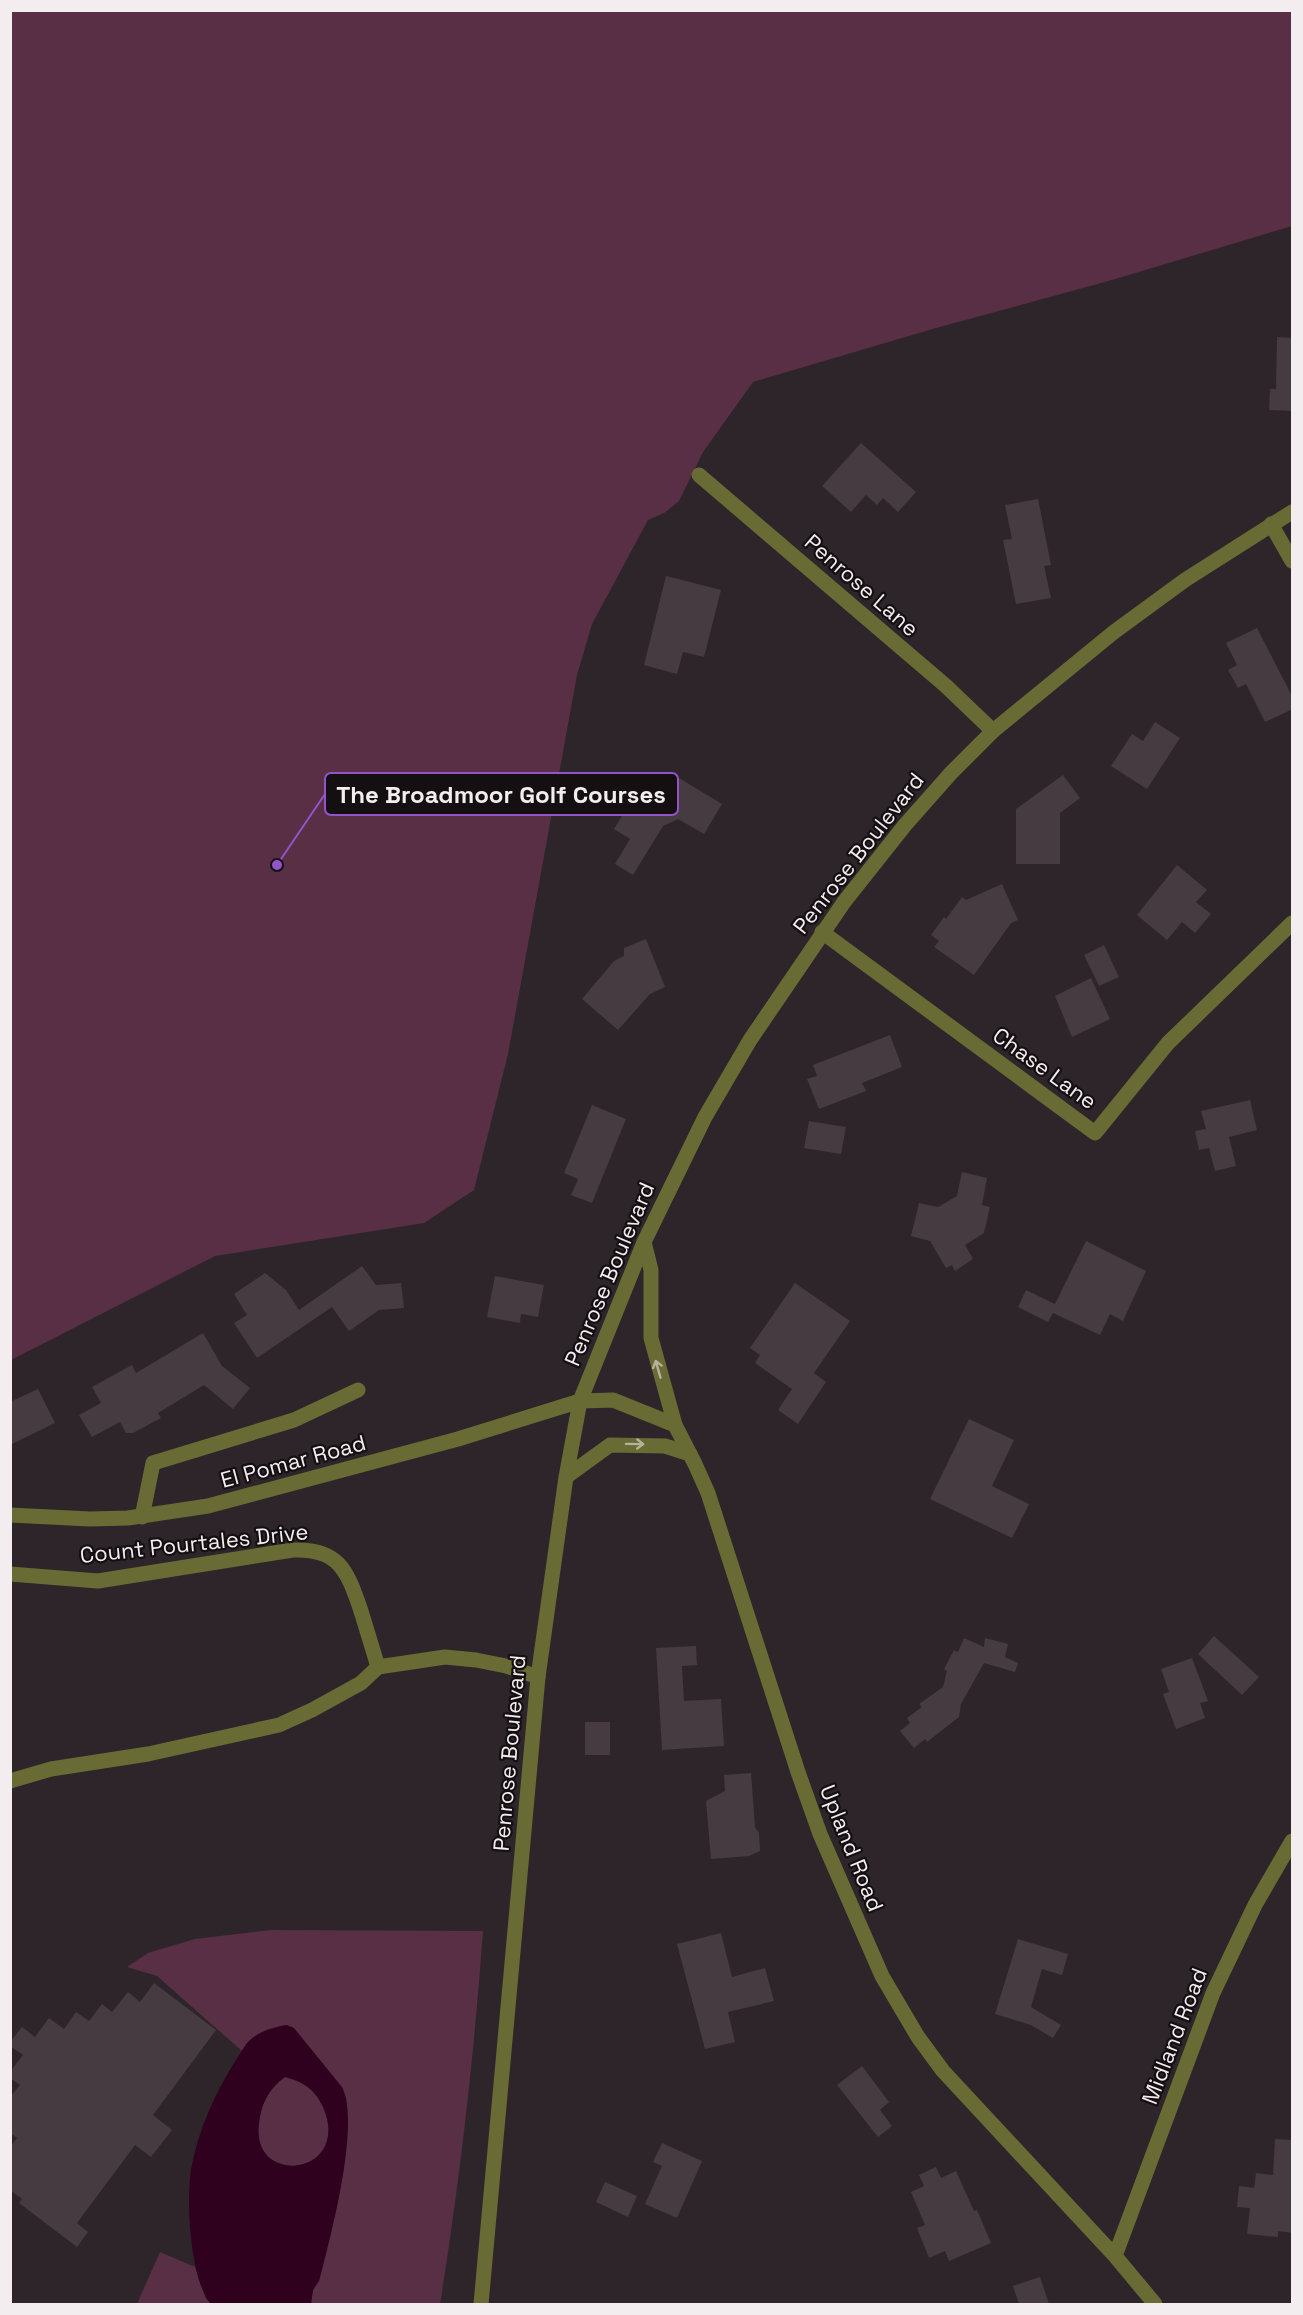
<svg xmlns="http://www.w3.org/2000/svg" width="1303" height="2315" font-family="'Space Grotesk',sans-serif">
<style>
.green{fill:#592f46}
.water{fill:#30001f;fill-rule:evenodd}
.building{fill:#453b40}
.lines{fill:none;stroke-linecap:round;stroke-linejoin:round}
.minor{stroke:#696b34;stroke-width:15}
.tertiary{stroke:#696b34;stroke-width:15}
.oneway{stroke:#b5b29b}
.labels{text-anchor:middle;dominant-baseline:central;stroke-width:4.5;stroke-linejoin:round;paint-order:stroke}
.street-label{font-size:22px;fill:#f3edf0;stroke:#141012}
.leader{fill:none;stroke:#9353c9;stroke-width:2}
.callout-dot{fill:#9353c9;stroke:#141012;stroke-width:2}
.callout{fill:#141012;stroke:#9353c9;stroke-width:2}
.callout-label{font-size:24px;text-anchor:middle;font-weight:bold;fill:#f3edf0}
</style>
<rect width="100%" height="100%" fill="#2e252a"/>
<!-- green -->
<path class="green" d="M 11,11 L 1292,11 L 1292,226 L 1112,280 L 936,328 L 753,382 L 703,452 L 679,501 L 664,513 L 648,520 L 592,624 L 577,675 L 508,1054 L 474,1190 L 424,1223 L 215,1256 L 11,1360 Z
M 272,1930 L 483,1931 C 474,2056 460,2180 440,2304 L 311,2304 L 313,2290 L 319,2281 C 334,2221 351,2159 346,2097 L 250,2040 L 242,2051 L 157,1976 L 127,1967 L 148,1953 L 195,1939 Z
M 285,2077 C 306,2083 317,2091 325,2112 C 338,2146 311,2177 277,2162 C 271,2160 265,2156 262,2151 C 256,2141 258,2129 259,2119 C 262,2101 271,2087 285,2077 Z
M 160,2252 L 195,2267 L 206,2299 L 211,2304 L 137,2304 Z"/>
<!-- water -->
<path class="water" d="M 287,2025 L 294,2028 L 342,2087 C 361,2124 330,2239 319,2281 L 313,2290 L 311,2304 L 211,2304 C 190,2280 186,2201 191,2170 C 198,2130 215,2093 236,2060 C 240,2054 244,2046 249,2041 C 259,2031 274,2027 287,2025 ZM 285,2077 C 304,2082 315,2089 323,2107 C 353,2175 251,2188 259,2124 C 261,2104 269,2088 285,2077 Z"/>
<!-- building -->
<path class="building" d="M 1277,337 L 1293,338 L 1293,411 L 1269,410 L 1270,389 L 1276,389 Z
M 861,443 L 916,492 L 898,512 L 883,498 L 877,505 L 866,495 L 851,512 L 822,486 Z
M 1038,499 L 1051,565 L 1044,566 L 1051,598 L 1016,604 L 1003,540 L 1012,539 L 1005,505 Z
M 666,576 L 721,590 L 704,657 L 683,652 L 677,674 L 644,665 Z
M 1257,628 L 1293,698 L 1293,709 L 1265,722 L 1246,684 L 1238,688 L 1228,670 L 1237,665 L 1226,643 Z
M 1155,722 L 1180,738 L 1147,789 L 1111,766 L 1132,734 L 1143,741 Z
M 674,775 L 722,804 L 704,834 L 678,819 L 663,826 L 633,875 L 615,864 L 630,839 L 614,829 L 645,778 L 665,789 Z
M 1063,775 L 1080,798 L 1060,813 L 1060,864 L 1016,864 L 1016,809 Z
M 1177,865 L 1207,890 L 1196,902 L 1211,914 L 1195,933 L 1182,922 L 1167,940 L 1137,915 Z
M 1002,884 L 1018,920 L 1011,923 L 974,975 L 934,947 L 939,941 L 931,935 L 944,917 L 946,919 L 962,897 L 966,900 Z
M 646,939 L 665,987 L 650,994 L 618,1030 L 582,999 L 614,961 L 624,956 L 624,948 Z
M 1104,945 L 1119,977 L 1099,986 L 1084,955 Z
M 1091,978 L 1110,1019 L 1072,1037 L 1055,996 Z
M 890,1035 L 902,1067 L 862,1083 L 866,1091 L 819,1109 L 807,1079 L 817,1076 L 813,1065 Z
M 1250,1100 L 1257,1130 L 1229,1137 L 1236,1166 L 1215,1171 L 1209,1148 L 1199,1150 L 1195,1131 L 1206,1129 L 1201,1111 Z
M 592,1105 L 626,1119 L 592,1203 L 571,1195 L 578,1179 L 564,1173 Z
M 809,1121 L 846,1127 L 841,1154 L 804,1148 Z
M 962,1172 L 987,1178 L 982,1205 L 990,1207 L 984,1233 L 965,1245 L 973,1259 L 955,1271 L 952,1265 L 946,1268 L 930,1241 L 911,1236 L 919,1203 L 938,1207 L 957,1196 Z
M 1086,1241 L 1146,1271 L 1123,1321 L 1110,1314 L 1100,1335 L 1053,1313 L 1048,1322 L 1018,1307 L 1026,1290 L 1055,1304 Z
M 362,1266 L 376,1285 L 401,1283 L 404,1308 L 379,1310 L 349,1331 L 332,1307 L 257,1358 L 234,1323 L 247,1315 L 234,1294 L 265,1273 L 286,1290 L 299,1310 Z
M 495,1276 L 544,1285 L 538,1317 L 521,1314 L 520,1323 L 487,1317 Z
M 795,1283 L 850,1321 L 814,1373 L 826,1382 L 798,1424 L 778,1410 L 792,1389 L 755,1363 L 760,1355 L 750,1348 Z
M 203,1333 L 222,1366 L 250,1388 L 233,1409 L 204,1385 L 158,1413 L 161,1418 L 133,1433 L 126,1433 L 120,1422 L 92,1437 L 79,1415 L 101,1403 L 92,1387 L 132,1365 L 136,1373 Z
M 38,1389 L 55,1423 L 10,1445 L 10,1402 Z
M 969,1419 L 1014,1440 L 992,1486 L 1029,1504 L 1012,1538 L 930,1499 Z
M 1214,1636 L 1259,1677 L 1242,1695 L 1198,1654 Z
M 964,1638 L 984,1647 L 985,1638 L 1008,1644 L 1005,1657 L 1018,1663 L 1015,1672 L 984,1663 L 961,1704 L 959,1717 L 927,1742 L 925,1739 L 914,1748 L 900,1731 L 910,1723 L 907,1718 L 922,1707 L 919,1704 L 943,1687 L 947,1671 L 944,1669 L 954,1650 L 958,1652 Z
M 696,1646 L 697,1665 L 682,1666 L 684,1701 L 721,1699 L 724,1746 L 662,1750 L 656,1648 Z
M 1192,1658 L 1208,1701 L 1200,1703 L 1205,1718 L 1176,1729 L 1163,1694 L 1169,1692 L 1161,1669 Z
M 585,1722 L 610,1722 L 610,1755 L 585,1755 Z
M 751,1773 L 755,1827 L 759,1833 L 760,1851 L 749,1856 L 711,1859 L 706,1801 L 725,1791 L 724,1775 Z
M 721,1933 L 732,1977 L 765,1968 L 774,2001 L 728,2012 L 735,2042 L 705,2049 L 677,1944 Z
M 1018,1939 L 1068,1954 L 1062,1975 L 1042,1969 L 1031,2007 L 1061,2025 L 1053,2038 L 1031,2025 L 995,2014 Z
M 154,1983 L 216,2030 L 153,2115 L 172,2130 L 151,2157 L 135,2145 L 77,2223 L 88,2232 L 77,2247 L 19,2203 L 22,2199 L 10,2190 L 10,2147 L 17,2138 L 10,2133 L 10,2097 L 20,2085 L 10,2078 L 10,2072 L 23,2055 L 10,2046 L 10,2042 L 22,2027 L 35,2037 L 49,2018 L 64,2029 L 76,2012 L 89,2021 L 102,2004 L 112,2012 L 128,1992 L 140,2002 Z
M 862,2066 L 889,2102 L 880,2110 L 892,2126 L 878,2137 L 837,2085 Z
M 1275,2139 L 1293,2140 L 1293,2233 L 1278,2231 L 1278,2237 L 1247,2234 L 1250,2208 L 1237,2207 L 1239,2186 L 1254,2188 L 1256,2173 L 1273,2175 Z
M 662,2143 L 702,2161 L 677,2218 L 645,2204 L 662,2166 L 653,2162 Z
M 936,2167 L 941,2178 L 956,2171 L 974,2211 L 977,2210 L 991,2243 L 949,2261 L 945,2251 L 929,2258 L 917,2228 L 925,2225 L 911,2192 L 924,2186 L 919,2175 Z
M 605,2182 L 637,2196 L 628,2217 L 596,2202 Z
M 1040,2277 L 1049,2304 L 1019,2304 L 1013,2286 Z"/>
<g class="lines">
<!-- minor -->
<path class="minor" d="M 699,475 L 946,686 L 993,731
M 1271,524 L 1292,561
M 822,932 L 1095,1133 L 1168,1043 L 1292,923
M 580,1401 L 613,1400 L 675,1425 L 695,1464 L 708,1493 L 798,1772 L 820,1834 L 882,1976 L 918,2037 L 943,2071 L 1115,2256 L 1155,2304
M 142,1517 L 153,1463 L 294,1420 L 358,1390
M 10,1574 L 98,1581 L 293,1550 C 338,1548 347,1570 360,1608 C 366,1627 372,1647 378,1667
M 10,1781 L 51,1769 L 148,1754 L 279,1725 L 312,1710 L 361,1683 L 378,1667 L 445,1657 L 476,1660 L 506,1666 L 538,1677
M 1115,2256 L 1213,1993 L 1255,1905 L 1292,1841"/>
<!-- tertiary -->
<path class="tertiary" d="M 644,1242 L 651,1270 L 651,1338 L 675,1425
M 566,1477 L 610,1445 L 665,1446 L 690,1454
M 10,1515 L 90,1519 L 128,1518 L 208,1506 L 458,1439 L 580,1401
M 481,2304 L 538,1677 L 566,1477 L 580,1401 L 644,1242 L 705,1117 L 750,1040 L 844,902 L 905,825 L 951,773 L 993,731 L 1114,632 L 1185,580 L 1292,512"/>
</g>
<!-- one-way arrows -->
<defs><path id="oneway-shaft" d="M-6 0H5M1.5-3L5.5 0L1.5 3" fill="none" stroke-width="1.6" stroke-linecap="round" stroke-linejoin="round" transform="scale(1.5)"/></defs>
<g class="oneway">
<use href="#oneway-shaft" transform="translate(658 1369) rotate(-106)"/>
<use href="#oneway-shaft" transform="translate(635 1444) rotate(1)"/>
</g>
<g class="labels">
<!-- street labels -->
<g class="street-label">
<text transform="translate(862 585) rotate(41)">Penrose Lane</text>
<text transform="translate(858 853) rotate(-52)">Penrose Boulevard</text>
<text transform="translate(1045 1068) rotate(36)">Chase Lane</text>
<text transform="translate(609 1274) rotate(-67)">Penrose Boulevard</text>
<text transform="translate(293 1461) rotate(-15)">El Pomar Road</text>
<text transform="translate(194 1543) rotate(-6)">Count Pourtales Drive</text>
<text transform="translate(509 1753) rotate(-85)">Penrose Boulevard</text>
<text transform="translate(852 1848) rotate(68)">Upland Road</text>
<text transform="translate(1174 2036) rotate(-69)">Midland Road</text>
</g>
</g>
<!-- callouts -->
<path class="leader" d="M277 865L325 794"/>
<circle class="callout-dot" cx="277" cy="865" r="6"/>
<rect class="callout" x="325" y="773" width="353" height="42" rx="6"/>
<g class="callout-label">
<text x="501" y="803">The Broadmoor Golf Courses</text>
</g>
<!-- border -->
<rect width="1303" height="2315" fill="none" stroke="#f3edf0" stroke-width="24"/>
</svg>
